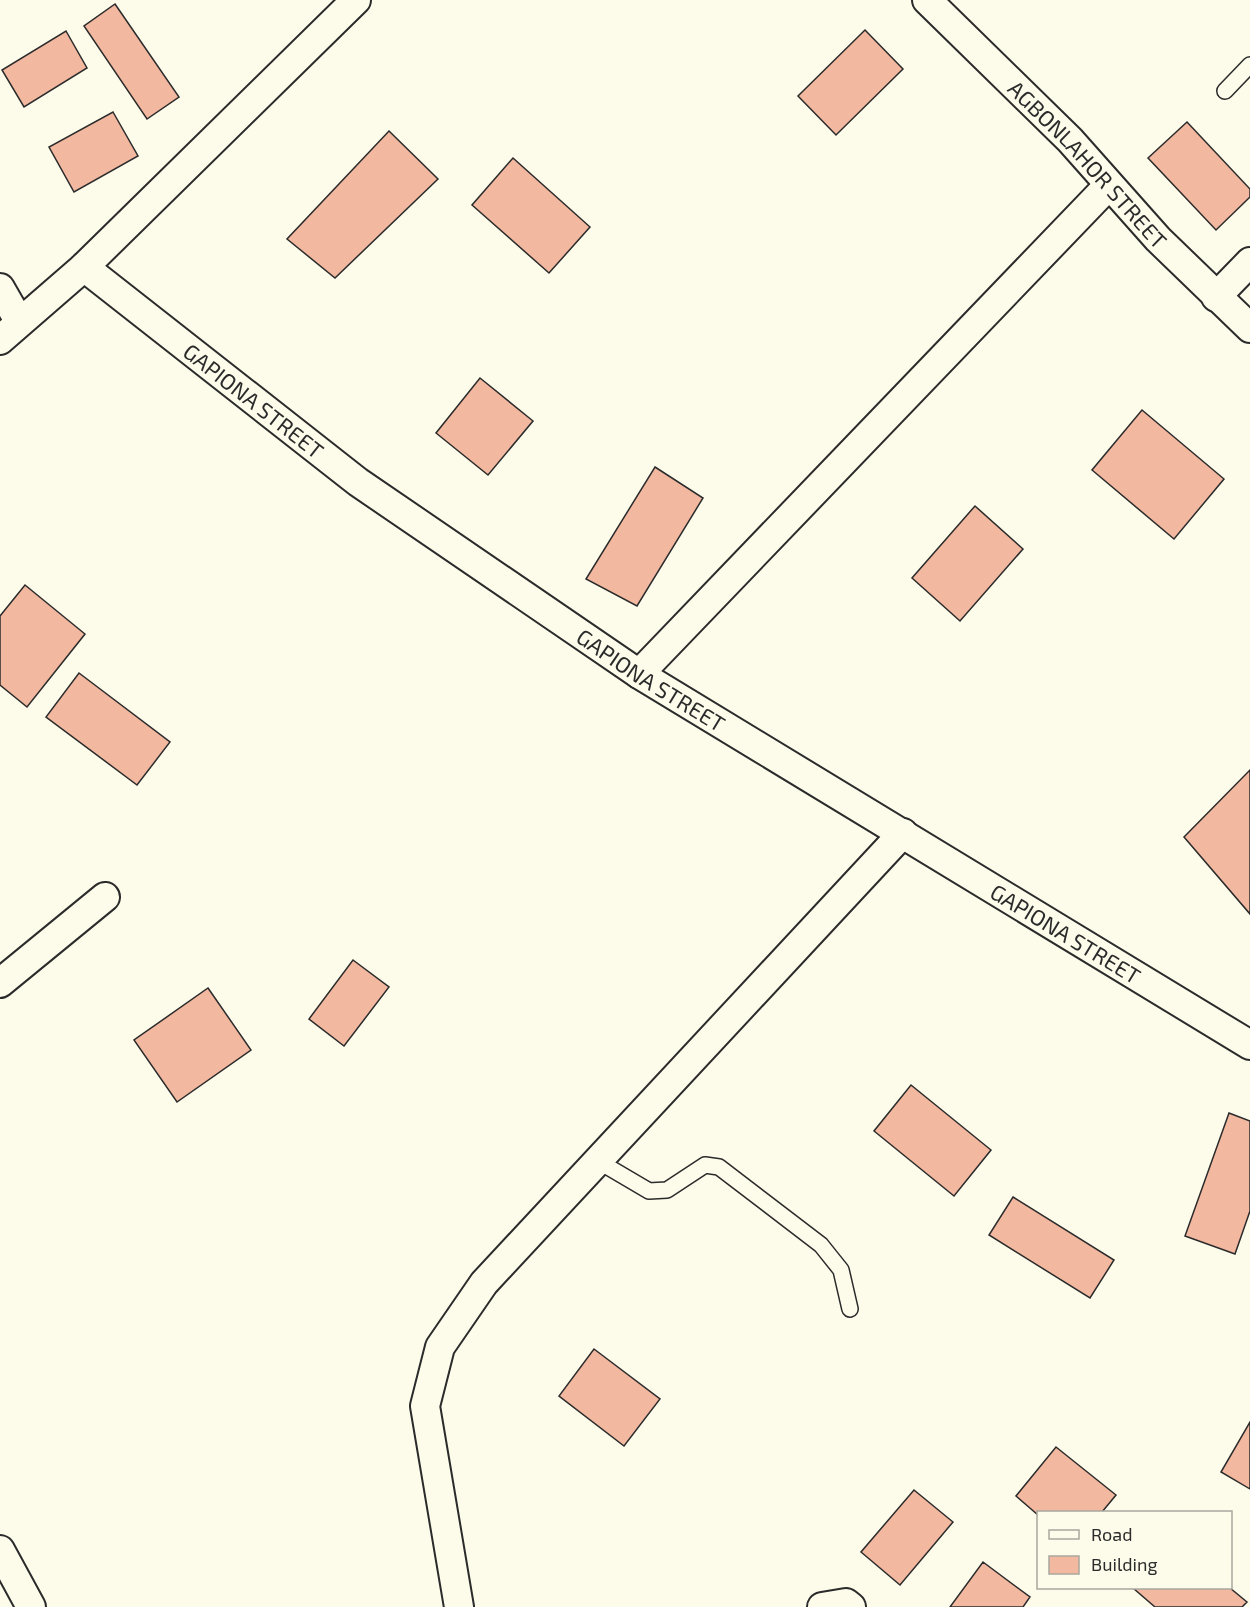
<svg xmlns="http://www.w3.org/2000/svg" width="1250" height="1607" font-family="'Exo 2',sans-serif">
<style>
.building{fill:#f2b8a0;stroke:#2b2b2b;stroke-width:1.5}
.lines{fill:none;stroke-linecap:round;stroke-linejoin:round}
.lane-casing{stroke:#2b2b2b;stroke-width:18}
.street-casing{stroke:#2b2b2b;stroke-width:32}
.lane{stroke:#fdfbea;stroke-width:15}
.street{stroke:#fdfbea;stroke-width:28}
.labels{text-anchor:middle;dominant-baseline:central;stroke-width:4.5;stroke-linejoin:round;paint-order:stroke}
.street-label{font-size:22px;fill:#2b2b2b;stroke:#fdfbea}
</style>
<rect width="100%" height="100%" fill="#fdfbea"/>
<!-- building -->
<path class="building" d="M 115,4 L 179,97 L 147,119 L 84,26 Z
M 865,30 L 903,69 L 836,135 L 798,96 Z
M 66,31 L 87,68 L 24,107 L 2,70 Z
M 113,112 L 138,156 L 74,192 L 49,147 Z
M 1187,122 L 1250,189 L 1250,197 L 1216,230 L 1148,158 Z
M 389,131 L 438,179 L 335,278 L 287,239 Z
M 513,158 L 590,227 L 549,273 L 472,205 Z
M 480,378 L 533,421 L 488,475 L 436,433 Z
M 1142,410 L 1224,479 L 1174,539 L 1092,470 Z
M 655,467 L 703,498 L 637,606 L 586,579 Z
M 975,506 L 1023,549 L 960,621 L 912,578 Z
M 25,585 L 85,634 L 27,707 L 0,685 L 0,616 Z
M 79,673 L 170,742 L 137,785 L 46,717 Z
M 1250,770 L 1250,914 L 1184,837 Z
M 353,960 L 389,987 L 344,1046 L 309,1019 Z
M 208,988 L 251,1050 L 177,1102 L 134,1040 Z
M 911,1085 L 991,1150 L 954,1196 L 874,1131 Z
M 1229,1113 L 1250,1121 L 1250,1211 L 1235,1254 L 1185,1236 Z
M 1013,1197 L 1114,1260 L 1090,1298 L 989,1235 Z
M 594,1349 L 660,1399 L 624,1446 L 559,1396 Z
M 1250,1422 L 1250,1489 L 1221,1472 Z
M 1056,1447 L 1116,1495 L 1102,1512 L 1038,1515 L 1016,1496 Z
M 914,1490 L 953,1522 L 900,1585 L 861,1552 Z
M 983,1562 L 1030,1597 L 1023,1607 L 950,1607 Z
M 1133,1588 L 1230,1588 L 1247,1602 L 1242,1607 L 1155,1607 Z"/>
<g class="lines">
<!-- lane casing -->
<g class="lane-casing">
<path id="lane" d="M 1225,91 L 1250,65
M 598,1161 L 649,1191 L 667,1190 L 705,1165 L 719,1167 L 821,1245 L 841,1270 L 850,1309"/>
</g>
<!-- street casing -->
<g class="street-casing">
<g id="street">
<path id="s1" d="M 927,0 L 1070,140 L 1158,239 L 1250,328"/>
<path id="s2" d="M 84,267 L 358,482 L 639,674 L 1250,1045"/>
<path d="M 0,288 L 19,321"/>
<path d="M 1216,297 L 1250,262"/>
<path d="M 0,340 L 84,267 L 356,0"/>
<path d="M 639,674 L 1109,185"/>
<path d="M 0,983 L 105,897"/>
<path d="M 0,1550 L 31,1607"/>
<path d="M 459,1607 L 425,1406 L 440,1347 L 484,1283 L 903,833"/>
<path d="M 822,1607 L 846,1603 L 851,1607"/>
</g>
</g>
<!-- lane -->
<use href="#lane" class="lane"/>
<!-- street -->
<use href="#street" class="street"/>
</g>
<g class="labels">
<!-- street labels -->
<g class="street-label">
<text stroke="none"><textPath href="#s1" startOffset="230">AGBONLAHOR STREET</textPath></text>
<text stroke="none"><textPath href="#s2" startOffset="216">GAPIONA STREET</textPath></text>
<text stroke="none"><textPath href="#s2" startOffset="702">GAPIONA STREET</textPath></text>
<text stroke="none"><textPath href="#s2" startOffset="1188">GAPIONA STREET</textPath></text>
</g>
</g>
<!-- legend -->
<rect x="1037" y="1511" width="195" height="78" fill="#fdfbea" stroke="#a9a89e" stroke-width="1.5"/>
<rect x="1049" y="1530" width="30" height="9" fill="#fdfbea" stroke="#a9a89e" stroke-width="1.5"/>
<text x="1091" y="1541" font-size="18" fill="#2b2b2b">Road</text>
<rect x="1049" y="1556" width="30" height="18" fill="#f2b8a0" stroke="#a9a89e" stroke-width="1.5"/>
<text x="1091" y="1571" font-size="18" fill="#2b2b2b">Building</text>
</svg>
